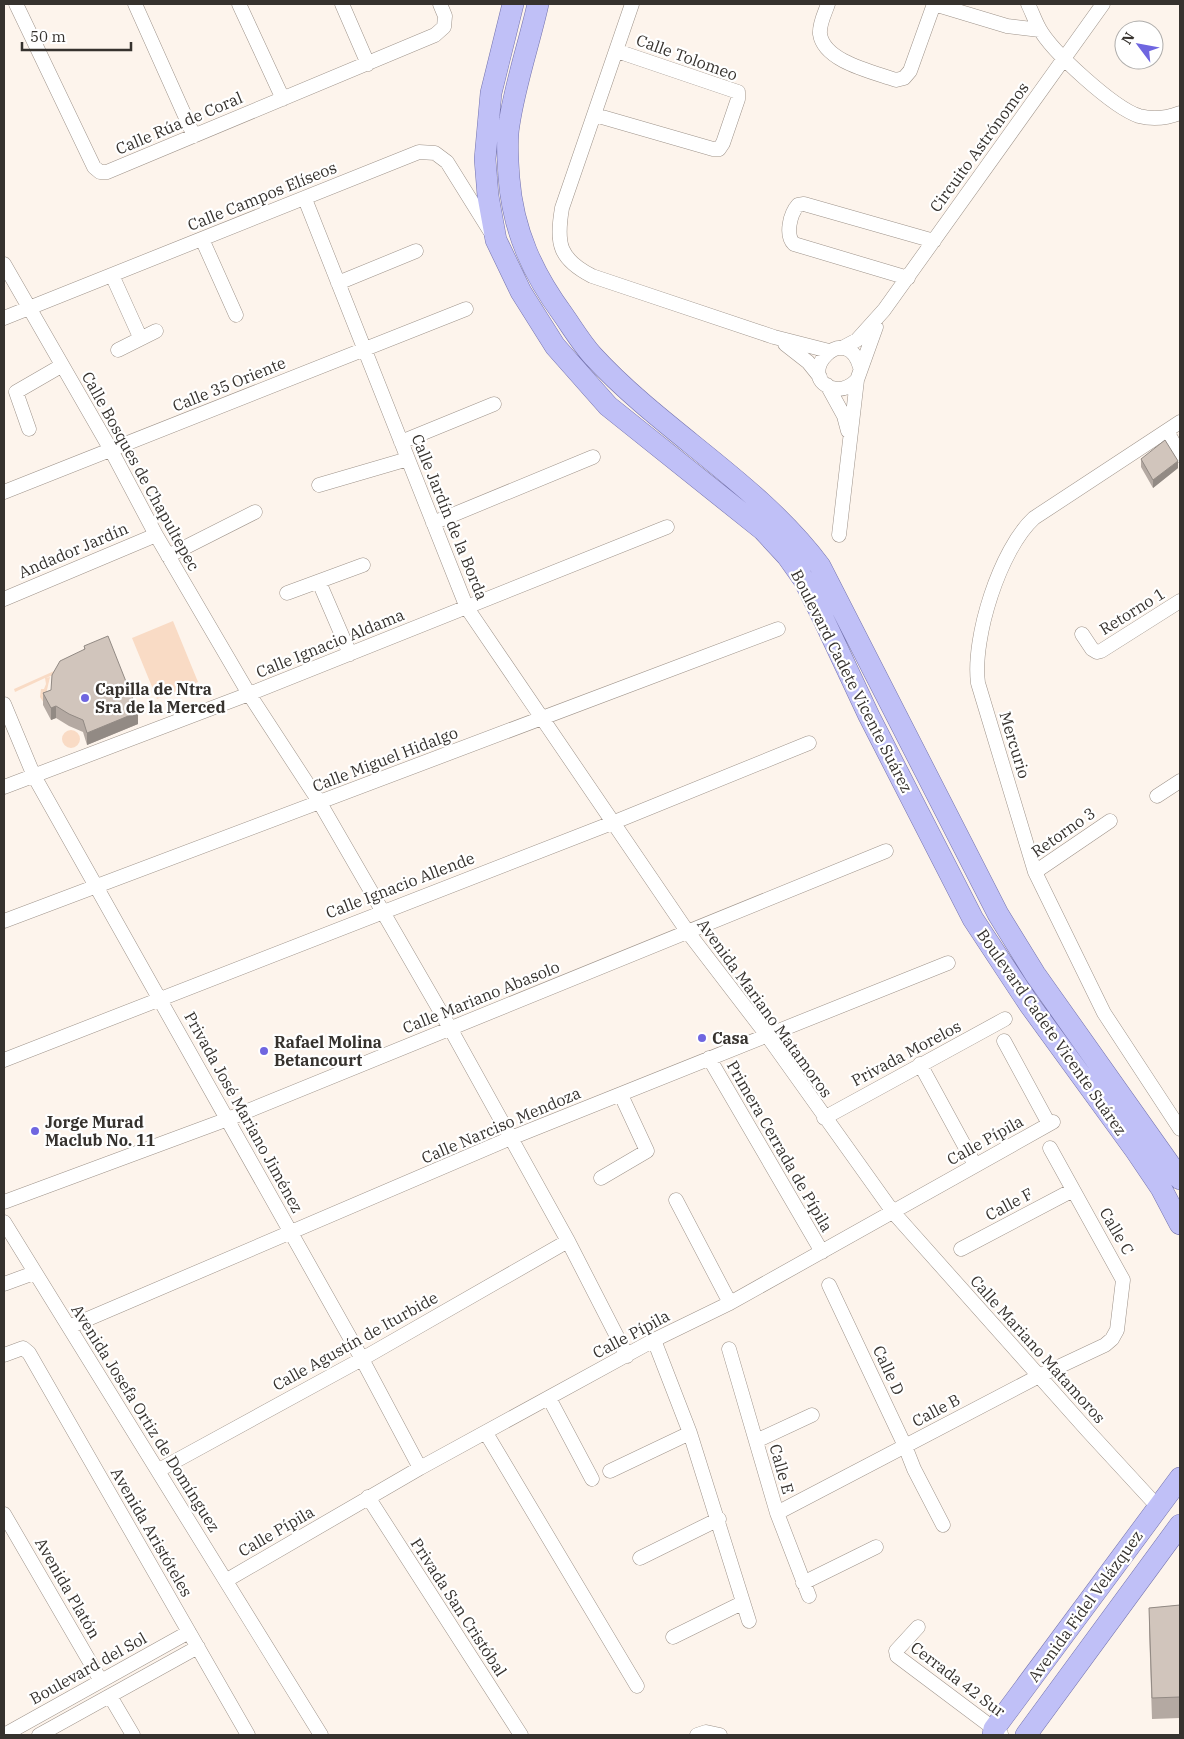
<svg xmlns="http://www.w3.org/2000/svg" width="1184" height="1739" font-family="'IBM Plex Serif',serif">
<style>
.green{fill:#f9dbc5}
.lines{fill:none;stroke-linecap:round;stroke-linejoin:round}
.minor-casing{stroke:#9e938a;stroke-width:15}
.primary-casing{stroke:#7473ad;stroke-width:22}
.minor{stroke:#fff;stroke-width:14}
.primary{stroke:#c0c0f7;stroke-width:21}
.wall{fill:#b4a9a2}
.shaded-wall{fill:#928a84}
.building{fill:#d1c5bc;stroke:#928a84}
.poi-dot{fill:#6f66e0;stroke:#fff;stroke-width:2}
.labels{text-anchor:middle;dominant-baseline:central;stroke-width:4.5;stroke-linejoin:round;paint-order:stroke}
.street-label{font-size:16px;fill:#36322e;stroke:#fff}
.poi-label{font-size:16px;font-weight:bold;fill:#36322e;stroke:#fff;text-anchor:start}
</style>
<rect width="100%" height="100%" fill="#fdf4ec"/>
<!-- green -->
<path class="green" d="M 173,621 L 198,682 L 157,699 L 132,638 Z
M 81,659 L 82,662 L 46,678 L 50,677 L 44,703 L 40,697 L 41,689 L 44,689 L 46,684 L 45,678 L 15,692 L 14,689 Z
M62 739a9 9 0 1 1 18 0a9 9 0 1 1-18 0Z"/>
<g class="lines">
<!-- minor casing -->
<g class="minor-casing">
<path id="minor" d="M 16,4 L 94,167 L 100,172 L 107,172 L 435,35 L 444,27 L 445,16 L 440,4
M 135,4 L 194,136
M 239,4 L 283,99
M 342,4 L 368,64
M 632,4 L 562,208 C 556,244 559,259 592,276 L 774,337 L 829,351
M 828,4 C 825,13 819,24 820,34 C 824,62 874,72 896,80 L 904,78 L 910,71 L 934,4 L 1007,26 L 1040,30
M 1028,4 C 1032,12 1035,21 1039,28 C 1052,52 1114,108 1139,116 C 1154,120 1167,118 1180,113
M 595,115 L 713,149 L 719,149 L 723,143 L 738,99 L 738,92 L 617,51
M 305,199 L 467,608 L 687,931 L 766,1034 L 893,1212 L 1088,1431 L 1158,1507
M 202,239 L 236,315
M 4,264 L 111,450 L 156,535 L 249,694 L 320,803 L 450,1028 L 568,1241 L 627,1356
M 112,275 L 140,337
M 908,278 L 794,244 C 785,235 790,214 798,205 L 804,204 L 934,241
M 338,283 L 416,251
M 4,318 L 419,152 L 435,153 L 447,162 L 490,231
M 785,344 L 808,362 L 820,377
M 842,348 L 857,340 L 884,310 L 1103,4
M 118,350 L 156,331
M 860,367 C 846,319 794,375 832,388 C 842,391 850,387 857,380 L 876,327
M 827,385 L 844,416 L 848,431
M 1180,422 L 1034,518 C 1000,549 972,638 978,683 L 1035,872 L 1104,1013 L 1180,1129
M 29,429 L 16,392 L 61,366
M 1167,431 L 1180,455
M 401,442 L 494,404
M 319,485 L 408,459
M 4,492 L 466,309
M 433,523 L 593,457
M 839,535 L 857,380
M 168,556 L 255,512
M 319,582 L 350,654
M 287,593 L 363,565
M 4,599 L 156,535
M 1082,634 L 1092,649 L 1097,652 L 1101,651 L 1180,601
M 4,704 L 34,776 L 362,1359 L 420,1468
M 4,787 L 249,694 L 667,527
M 1157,796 L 1180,781
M 1035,872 L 1110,821
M 4,921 L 778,629
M 1004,1041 L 1049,1124
M 709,1058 L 822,1252
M 4,1060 L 612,823 L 809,743
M 920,1064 L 975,1165
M 824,1118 L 1005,1019
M 601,1178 L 647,1151 L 621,1095
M 676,1200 L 730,1303
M 4,1202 L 228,1119 L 886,851
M 4,1222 L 321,1735
M 961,1249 L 1073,1190
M 4,1284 L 34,1273
M 829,1285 L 905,1446 L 914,1469 L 943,1525
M 69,1327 L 511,1138 L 948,963
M 654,1340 L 690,1433 L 749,1621
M 729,1349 L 777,1513 L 809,1596
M 4,1355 L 23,1348 L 29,1353 L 248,1735
M 549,1398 L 592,1479
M 486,1433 L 637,1686
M 756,1441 L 812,1415
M 159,1470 L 362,1359 L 568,1241
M 610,1471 L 690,1433
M 368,1497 L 521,1735
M 777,1513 L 1039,1376 L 1105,1345 L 1112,1339 L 1117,1330 L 1123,1280 L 1050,1148
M 4,1514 L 101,1681
M 640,1558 L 719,1519
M 227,1580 L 420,1468 L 654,1340 L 730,1303 L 1053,1122
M 803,1583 L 876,1547
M 918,1627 L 896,1651 L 897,1656 L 1001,1734
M 673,1637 L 742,1603
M 110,1696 L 133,1735
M 4,1735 L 189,1632
M 39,1735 L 198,1647
M 697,1735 L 706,1732 L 720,1735"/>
</g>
<!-- primary casing -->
<g class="primary-casing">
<path id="primary" d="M 513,4 L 491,93 L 485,159 L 488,196 L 496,240 L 521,292 L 555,346 L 608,406 L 763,530 L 787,556 L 804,580 L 823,618 L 869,716 L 973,919 L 1029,1004 L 1136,1151 L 1161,1188 L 1180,1224
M 538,4 C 529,44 515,84 509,125 C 506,142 508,161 509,178 C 513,231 533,274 564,316 C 573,329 582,344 593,356 C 663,432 758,483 820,566 L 998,914 L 1035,974 L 1180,1179
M 993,1735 L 994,1729 L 1180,1478
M 1026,1735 L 1180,1525"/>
</g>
<!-- minor -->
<use href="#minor" class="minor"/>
<!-- primary -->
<use href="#primary" class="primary"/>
</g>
<!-- wall -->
<path class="wall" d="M 1141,459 L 1178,468 L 1153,488 L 1141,467 Z
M 84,646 L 138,724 L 87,745 L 83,732 L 69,726 L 56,718 L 51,720 L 43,705 L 43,693 L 51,690 L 84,649 Z
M 1180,1605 L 1180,1718 L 1152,1719 L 1149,1629 L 1149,1608 Z"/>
<!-- shaded-wall -->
<path class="shaded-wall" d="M 1178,461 L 1178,468 L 1153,488 L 1153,480 Z
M 56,706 L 56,718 L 51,720 L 51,708 Z
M 138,712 L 138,724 L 87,745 L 87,733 Z"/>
<!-- building -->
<path class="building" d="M 1165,440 L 1178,461 L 1153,480 L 1141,459 Z
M 108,636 L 138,712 L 87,733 L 83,720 L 69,714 L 56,706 L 51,708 L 43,693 L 51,690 L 52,675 L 60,661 L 85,649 L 84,646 Z
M 1180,1605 L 1180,1697 L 1152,1698 L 1149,1608 Z"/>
<!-- markers -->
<g class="poi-dot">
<circle cx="85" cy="698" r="5"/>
<circle cx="702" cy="1038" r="5"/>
<circle cx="264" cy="1051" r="5"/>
<circle cx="35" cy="1131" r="5"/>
</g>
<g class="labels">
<!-- street labels -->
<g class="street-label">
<text transform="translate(687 57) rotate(20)">Calle Tolomeo</text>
<text transform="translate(179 123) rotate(-23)">Calle Rúa de Coral</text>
<text transform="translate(979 147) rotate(-54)">Circuito Astrónomos</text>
<text transform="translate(262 196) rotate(-22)">Calle Campos Elíseos</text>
<text transform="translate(229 384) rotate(-22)">Calle 35 Oriente</text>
<text transform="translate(141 471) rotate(61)">Calle Bosques de Chapultepec</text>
<text transform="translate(450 517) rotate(68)">Calle Jardín de la Borda</text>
<text transform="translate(73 550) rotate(-23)">Andador Jardín</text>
<text transform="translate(1132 611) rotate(-32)">Retorno 1</text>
<text transform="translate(330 643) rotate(-22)">Calle Ignacio Aldama</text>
<text transform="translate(852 681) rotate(63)">Boulevard Cadete Vicente Suárez</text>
<text transform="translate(1015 745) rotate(73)">Mercurio</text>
<text transform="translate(385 759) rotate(-21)">Calle Miguel Hidalgo</text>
<text transform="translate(1063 832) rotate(-35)">Retorno 3</text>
<text transform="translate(400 885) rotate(-21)">Calle Ignacio Allende</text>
<text transform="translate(481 997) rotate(-22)">Calle Mariano Abasolo</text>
<text transform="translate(765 1008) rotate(54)">Avenida Mariano Matamoros</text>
<text transform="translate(1052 1032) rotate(55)">Boulevard Cadete Vicente Suárez</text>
<text transform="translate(906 1053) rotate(-28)">Privada Morelos</text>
<text transform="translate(244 1112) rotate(61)">Privada José Mariano Jiménez</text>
<text transform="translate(501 1125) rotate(-23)">Calle Narciso Mendoza</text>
<text transform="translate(985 1140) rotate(-29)">Calle Pípila</text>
<text transform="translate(780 1146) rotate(60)">Primera Cerrada de Pípila</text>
<text transform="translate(1009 1204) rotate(-28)">Calle F</text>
<text transform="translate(1117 1231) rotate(60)">Calle C</text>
<text transform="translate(631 1334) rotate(-28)">Calle Pípila</text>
<text transform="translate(355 1341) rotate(-29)">Calle Agustín de Iturbide</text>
<text transform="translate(1038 1349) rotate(48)">Calle Mariano Matamoros</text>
<text transform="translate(889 1370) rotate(65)">Calle D</text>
<text transform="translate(936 1410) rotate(-28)">Calle B</text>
<text transform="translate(146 1418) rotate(58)">Avenida Josefa Ortiz de Domínguez</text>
<text transform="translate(782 1469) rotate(74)">Calle E</text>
<text transform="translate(276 1531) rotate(-30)">Calle Pípila</text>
<text transform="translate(152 1532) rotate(60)">Avenida Aristóteles</text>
<text transform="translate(68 1588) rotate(60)">Avenida Platón</text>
<text transform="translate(1085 1606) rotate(-54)">Avenida Fidel Velázquez</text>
<text transform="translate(459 1607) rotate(57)">Privada San Cristóbal</text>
<text transform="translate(88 1668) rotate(-29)">Boulevard del Sol</text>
<text transform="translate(958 1679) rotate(37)">Cerrada 42 Sur</text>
</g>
<!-- poi labels -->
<g class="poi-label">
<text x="95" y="689">Capilla de Ntra<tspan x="95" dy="18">Sra de la Merced</tspan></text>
<text x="712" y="1038">Casa</text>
<text x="274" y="1042">Rafael Molina<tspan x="274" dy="18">Betancourt</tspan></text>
<text x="45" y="1122">Jorge Murad<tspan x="45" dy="18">Maclub No. 11</tspan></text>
</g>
</g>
<!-- border -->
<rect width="1184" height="1739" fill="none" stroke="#36322e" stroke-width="10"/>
<!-- north arrow -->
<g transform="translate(1139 45) rotate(302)"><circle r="24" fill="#ffffff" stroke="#afadab"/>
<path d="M0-4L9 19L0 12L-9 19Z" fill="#6f66e0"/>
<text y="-8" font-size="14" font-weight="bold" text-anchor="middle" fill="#36322e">N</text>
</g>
<!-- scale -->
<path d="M22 42v8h109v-8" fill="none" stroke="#36322e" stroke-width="2.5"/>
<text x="30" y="42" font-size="15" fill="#36322e" stroke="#ffffff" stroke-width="4" paint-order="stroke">50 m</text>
</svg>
